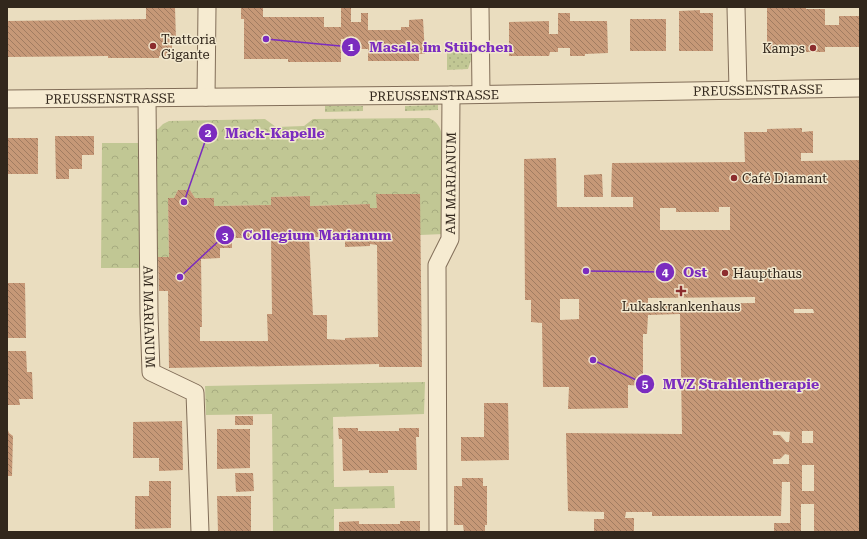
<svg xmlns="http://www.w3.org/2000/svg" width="867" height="539" font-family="'Roboto Serif',serif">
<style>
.grass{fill:url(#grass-dots)}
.park{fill:url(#park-crowns)}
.building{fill:url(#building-back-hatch);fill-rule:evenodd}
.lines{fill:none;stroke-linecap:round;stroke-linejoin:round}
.minor-casing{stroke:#826e59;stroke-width:19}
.minor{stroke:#f6ebd1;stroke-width:17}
.poi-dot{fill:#8c2d2e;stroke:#f2e8ce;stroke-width:1.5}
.labels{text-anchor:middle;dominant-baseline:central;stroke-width:3;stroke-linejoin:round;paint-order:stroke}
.poi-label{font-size:13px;fill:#32271c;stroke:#f2e8ce;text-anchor:start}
.street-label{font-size:13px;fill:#32271c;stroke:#f2e8ce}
.leader{fill:none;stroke:#7b2cbf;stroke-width:1.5}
.callout-dot{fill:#7b2cbf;stroke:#f2e8ce;stroke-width:1.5}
.mark-label{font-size:12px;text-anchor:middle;font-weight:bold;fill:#fff}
.callout-label{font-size:14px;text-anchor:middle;font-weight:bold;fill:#7b2cbf;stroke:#f2e8ce;stroke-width:3;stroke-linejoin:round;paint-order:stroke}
</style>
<defs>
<pattern id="grass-dots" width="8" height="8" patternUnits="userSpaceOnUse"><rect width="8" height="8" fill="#c1c794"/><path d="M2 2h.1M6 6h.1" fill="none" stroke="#a6ab7f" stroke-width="1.8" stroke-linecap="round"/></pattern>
<pattern id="park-crowns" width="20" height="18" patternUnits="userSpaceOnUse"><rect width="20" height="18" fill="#c1c794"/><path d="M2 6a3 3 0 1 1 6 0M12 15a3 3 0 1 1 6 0" fill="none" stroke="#a6ab7f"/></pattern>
<pattern id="building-back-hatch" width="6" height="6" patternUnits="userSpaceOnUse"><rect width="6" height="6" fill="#c69877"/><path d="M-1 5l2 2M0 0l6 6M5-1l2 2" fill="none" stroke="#a17c61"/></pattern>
</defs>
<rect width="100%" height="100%" fill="#eaddbf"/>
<!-- grass -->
<path class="grass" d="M 447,44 L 471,44 L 471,60 L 468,69 L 447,70 Z
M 438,105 L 438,110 L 405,111 L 405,106 Z
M 325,106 L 363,106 L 363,111 L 325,112 Z"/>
<!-- park -->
<path class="park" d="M 429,118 C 437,122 440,126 442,135 L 444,234 L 420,235 L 420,194 L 377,194 L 377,208 L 370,208 L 370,204 L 310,206 L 309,196 L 271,197 L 271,205 L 214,206 L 214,198 L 195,198 L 190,190 L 178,190 L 174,198 L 168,198 L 169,257 L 140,257 L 139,268 L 101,268 L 102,143 L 140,143 L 140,129 L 158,129 L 163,124 L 169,121 L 265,119 L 276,127 L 304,126 L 313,119 Z
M 425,382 L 424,414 L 333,417 L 334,487 L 394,486 L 395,508 L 334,509 L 334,532 L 273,532 L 272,414 L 206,415 L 205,386 Z"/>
<!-- building -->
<path class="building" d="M 146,7 L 175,7 L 176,40 L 172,41 L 172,56 L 159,56 L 159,58 L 108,58 L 108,56 L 7,57 L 7,21 L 146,19 Z
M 241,7 L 263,7 L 263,17 L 324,17 L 324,27 L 341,27 L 341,7 L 351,7 L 351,22 L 361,22 L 361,13 L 368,13 L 368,30 L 401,30 L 401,27 L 409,27 L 409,20 L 423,19 L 425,54 L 419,54 L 419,61 L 368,61 L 368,49 L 351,49 L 351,39 L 341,39 L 341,62 L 288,62 L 288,59 L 244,59 L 244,19 L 241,19 Z
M 767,7 L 806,7 L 806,9 L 825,9 L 825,25 L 839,25 L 839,16 L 860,16 L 860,47 L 825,47 L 825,52 L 767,52 Z
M 700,10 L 700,13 L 713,13 L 713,51 L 679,51 L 679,11 Z
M 558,13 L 570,13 L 570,21 L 607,21 L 608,53 L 585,54 L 585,56 L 570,56 L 570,48 L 558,48 L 558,52 L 550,52 L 549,56 L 509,56 L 509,22 L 549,21 L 549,34 L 558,34 Z
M 630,19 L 666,19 L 666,51 L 630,51 Z
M 802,128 L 802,132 L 813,131 L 813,153 L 801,153 L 801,161 L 860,160 L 860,532 L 814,532 L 814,504 L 801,504 L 801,532 L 774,532 L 774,523 L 790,523 L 790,482 L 782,482 L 781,516 L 652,516 L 652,512 L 626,512 L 625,518 L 634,518 L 634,532 L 594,532 L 594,519 L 604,519 L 604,512 L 568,511 L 566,433 L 682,434 L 680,314 L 648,315 L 647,334 L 643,334 L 643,386 L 628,385 L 628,408 L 568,409 L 569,387 L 543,387 L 542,323 L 531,322 L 531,300 L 525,300 L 524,159 L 556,158 L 557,207 L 633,207 L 633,197 L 611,197 L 612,163 L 745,162 L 744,132 L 767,132 L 767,129 ZM 719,207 L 730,207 L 730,230 L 660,230 L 660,208 L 676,208 L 676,212 L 719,212 ZM 755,297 L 755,303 L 648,304 L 648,298 ZM 560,299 L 579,299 L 579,319 L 560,320 ZM 794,309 L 813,309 L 814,313 L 794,313 ZM 773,431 L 790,432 L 789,442 L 786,442 L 780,435 L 773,435 ZM 802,431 L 813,431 L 813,443 L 802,443 ZM 785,454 L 789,455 L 789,464 L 773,464 L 773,459 L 780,459 ZM 802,465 L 814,465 L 814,491 L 802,491 Z
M 55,136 L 94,136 L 94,155 L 82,155 L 82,169 L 69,169 L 69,179 L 56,179 Z
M 7,138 L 38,138 L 38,174 L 7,174 Z
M 602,174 L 603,197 L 584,197 L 584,175 Z
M 178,190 L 190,190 L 195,198 L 214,198 L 214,206 L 271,205 L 271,197 L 310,196 L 310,206 L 370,204 L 370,208 L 377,208 L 376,194 L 420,194 L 422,367 L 379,367 L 379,364 L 169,368 L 168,291 L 159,291 L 158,257 L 169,257 L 168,198 L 174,198 ZM 309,237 L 345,237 L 345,247 L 370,246 L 370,244 L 377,245 L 378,337 L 345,338 L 345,340 L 327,339 L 327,315 L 313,315 ZM 232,238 L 271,238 L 272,314 L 267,314 L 268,341 L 200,341 L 200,327 L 202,327 L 201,259 L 220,258 L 220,248 L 232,248 Z
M 7,283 L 25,283 L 26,338 L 7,338 Z
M 7,351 L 26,351 L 27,372 L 32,372 L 33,399 L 19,399 L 20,405 L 7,405 Z
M 484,403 L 508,403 L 509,460 L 461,461 L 461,437 L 484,437 Z
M 235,416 L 253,416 L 253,425 L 235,425 Z
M 182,421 L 183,470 L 159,471 L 159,458 L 133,458 L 133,422 Z
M 7,427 L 9,433 L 13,436 L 12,476 L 7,476 Z
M 338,428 L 358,428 L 358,431 L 399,431 L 399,428 L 419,428 L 419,437 L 416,437 L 417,470 L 388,470 L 388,473 L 369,473 L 369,470 L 343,471 L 342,439 L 339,439 Z
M 217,429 L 250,429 L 250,468 L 217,469 Z
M 235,473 L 253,473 L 254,491 L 236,492 Z
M 462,478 L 483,478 L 483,486 L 487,486 L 487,525 L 485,525 L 485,532 L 464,532 L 463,525 L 454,525 L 454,486 L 462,486 Z
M 149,481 L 171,481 L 171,528 L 135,529 L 135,496 L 149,496 Z
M 217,496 L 251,496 L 251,532 L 218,532 Z
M 359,521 L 359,524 L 400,524 L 400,521 L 420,521 L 420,531 L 417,531 L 417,532 L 339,531 L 339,522 Z"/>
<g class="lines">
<!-- minor casing -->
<g class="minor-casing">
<g id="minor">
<path d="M 480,7 L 481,94"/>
<path d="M 736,7 L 738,90"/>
<path d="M 206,97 L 207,7"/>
<path id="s1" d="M 147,98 L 149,314 L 151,372 L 195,393 L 200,532"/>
<path id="s2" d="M 7,99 L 451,95 L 860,88"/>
<path id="s3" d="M 438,532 L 437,265 L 450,239 L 451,95"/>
</g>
</g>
<!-- minor -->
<use href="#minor" class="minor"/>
</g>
<!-- markers -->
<g class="poi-dot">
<circle cx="153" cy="46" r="4"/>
<circle cx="813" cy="48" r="4"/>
<circle cx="734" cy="178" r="4"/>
<circle cx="725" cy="273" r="4"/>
<path d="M679 285h4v4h4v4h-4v4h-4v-4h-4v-4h4z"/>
</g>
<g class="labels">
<!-- poi labels -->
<g class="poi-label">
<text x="161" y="39">Trattoria<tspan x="161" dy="15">Gigante</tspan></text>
<text x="805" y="48" text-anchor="end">Kamps</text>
<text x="742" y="178">Café Diamant</text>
<text x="733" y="273">Haupthaus</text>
<text x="681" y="306" text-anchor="middle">Lukaskrankenhaus</text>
</g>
<!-- street labels -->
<g class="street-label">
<text stroke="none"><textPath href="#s2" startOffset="751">PREUSSENSTRASSE</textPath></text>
<text stroke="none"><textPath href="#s2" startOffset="427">PREUSSENSTRASSE</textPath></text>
<text stroke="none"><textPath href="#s2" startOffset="103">PREUSSENSTRASSE</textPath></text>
<text stroke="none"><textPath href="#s3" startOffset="352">AM MARIANUM</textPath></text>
<text stroke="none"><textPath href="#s1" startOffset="219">AM MARIANUM</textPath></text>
</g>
</g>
<!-- callouts -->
<path class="leader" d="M266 39L351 47M184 202L208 133M180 277L225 235M586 271L665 272M593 360L645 384"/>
<g class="callout-dot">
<circle cx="266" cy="39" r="4"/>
<circle cx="184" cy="202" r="4"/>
<circle cx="180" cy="277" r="4"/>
<circle cx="586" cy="271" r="4"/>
<circle cx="593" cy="360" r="4"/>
<circle cx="351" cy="47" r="10"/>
<circle cx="208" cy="133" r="10"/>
<circle cx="225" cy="235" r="10"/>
<circle cx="665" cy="272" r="10"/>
<circle cx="645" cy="384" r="10"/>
</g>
<g class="mark-label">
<text x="351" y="51">1</text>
<text x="208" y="137">2</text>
<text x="225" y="240">3</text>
<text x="665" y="276">4</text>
<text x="645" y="388">5</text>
</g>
<g class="callout-label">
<text x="441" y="52">Masala im Stübchen</text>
<text x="275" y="138">Mack-Kapelle</text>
<text x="317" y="240">Collegium Marianum</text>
<text x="695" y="277">Ost</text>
<text x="741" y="389">MVZ Strahlentherapie</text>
</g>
<!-- border -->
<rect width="867" height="539" fill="none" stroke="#32271c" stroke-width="16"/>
</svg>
